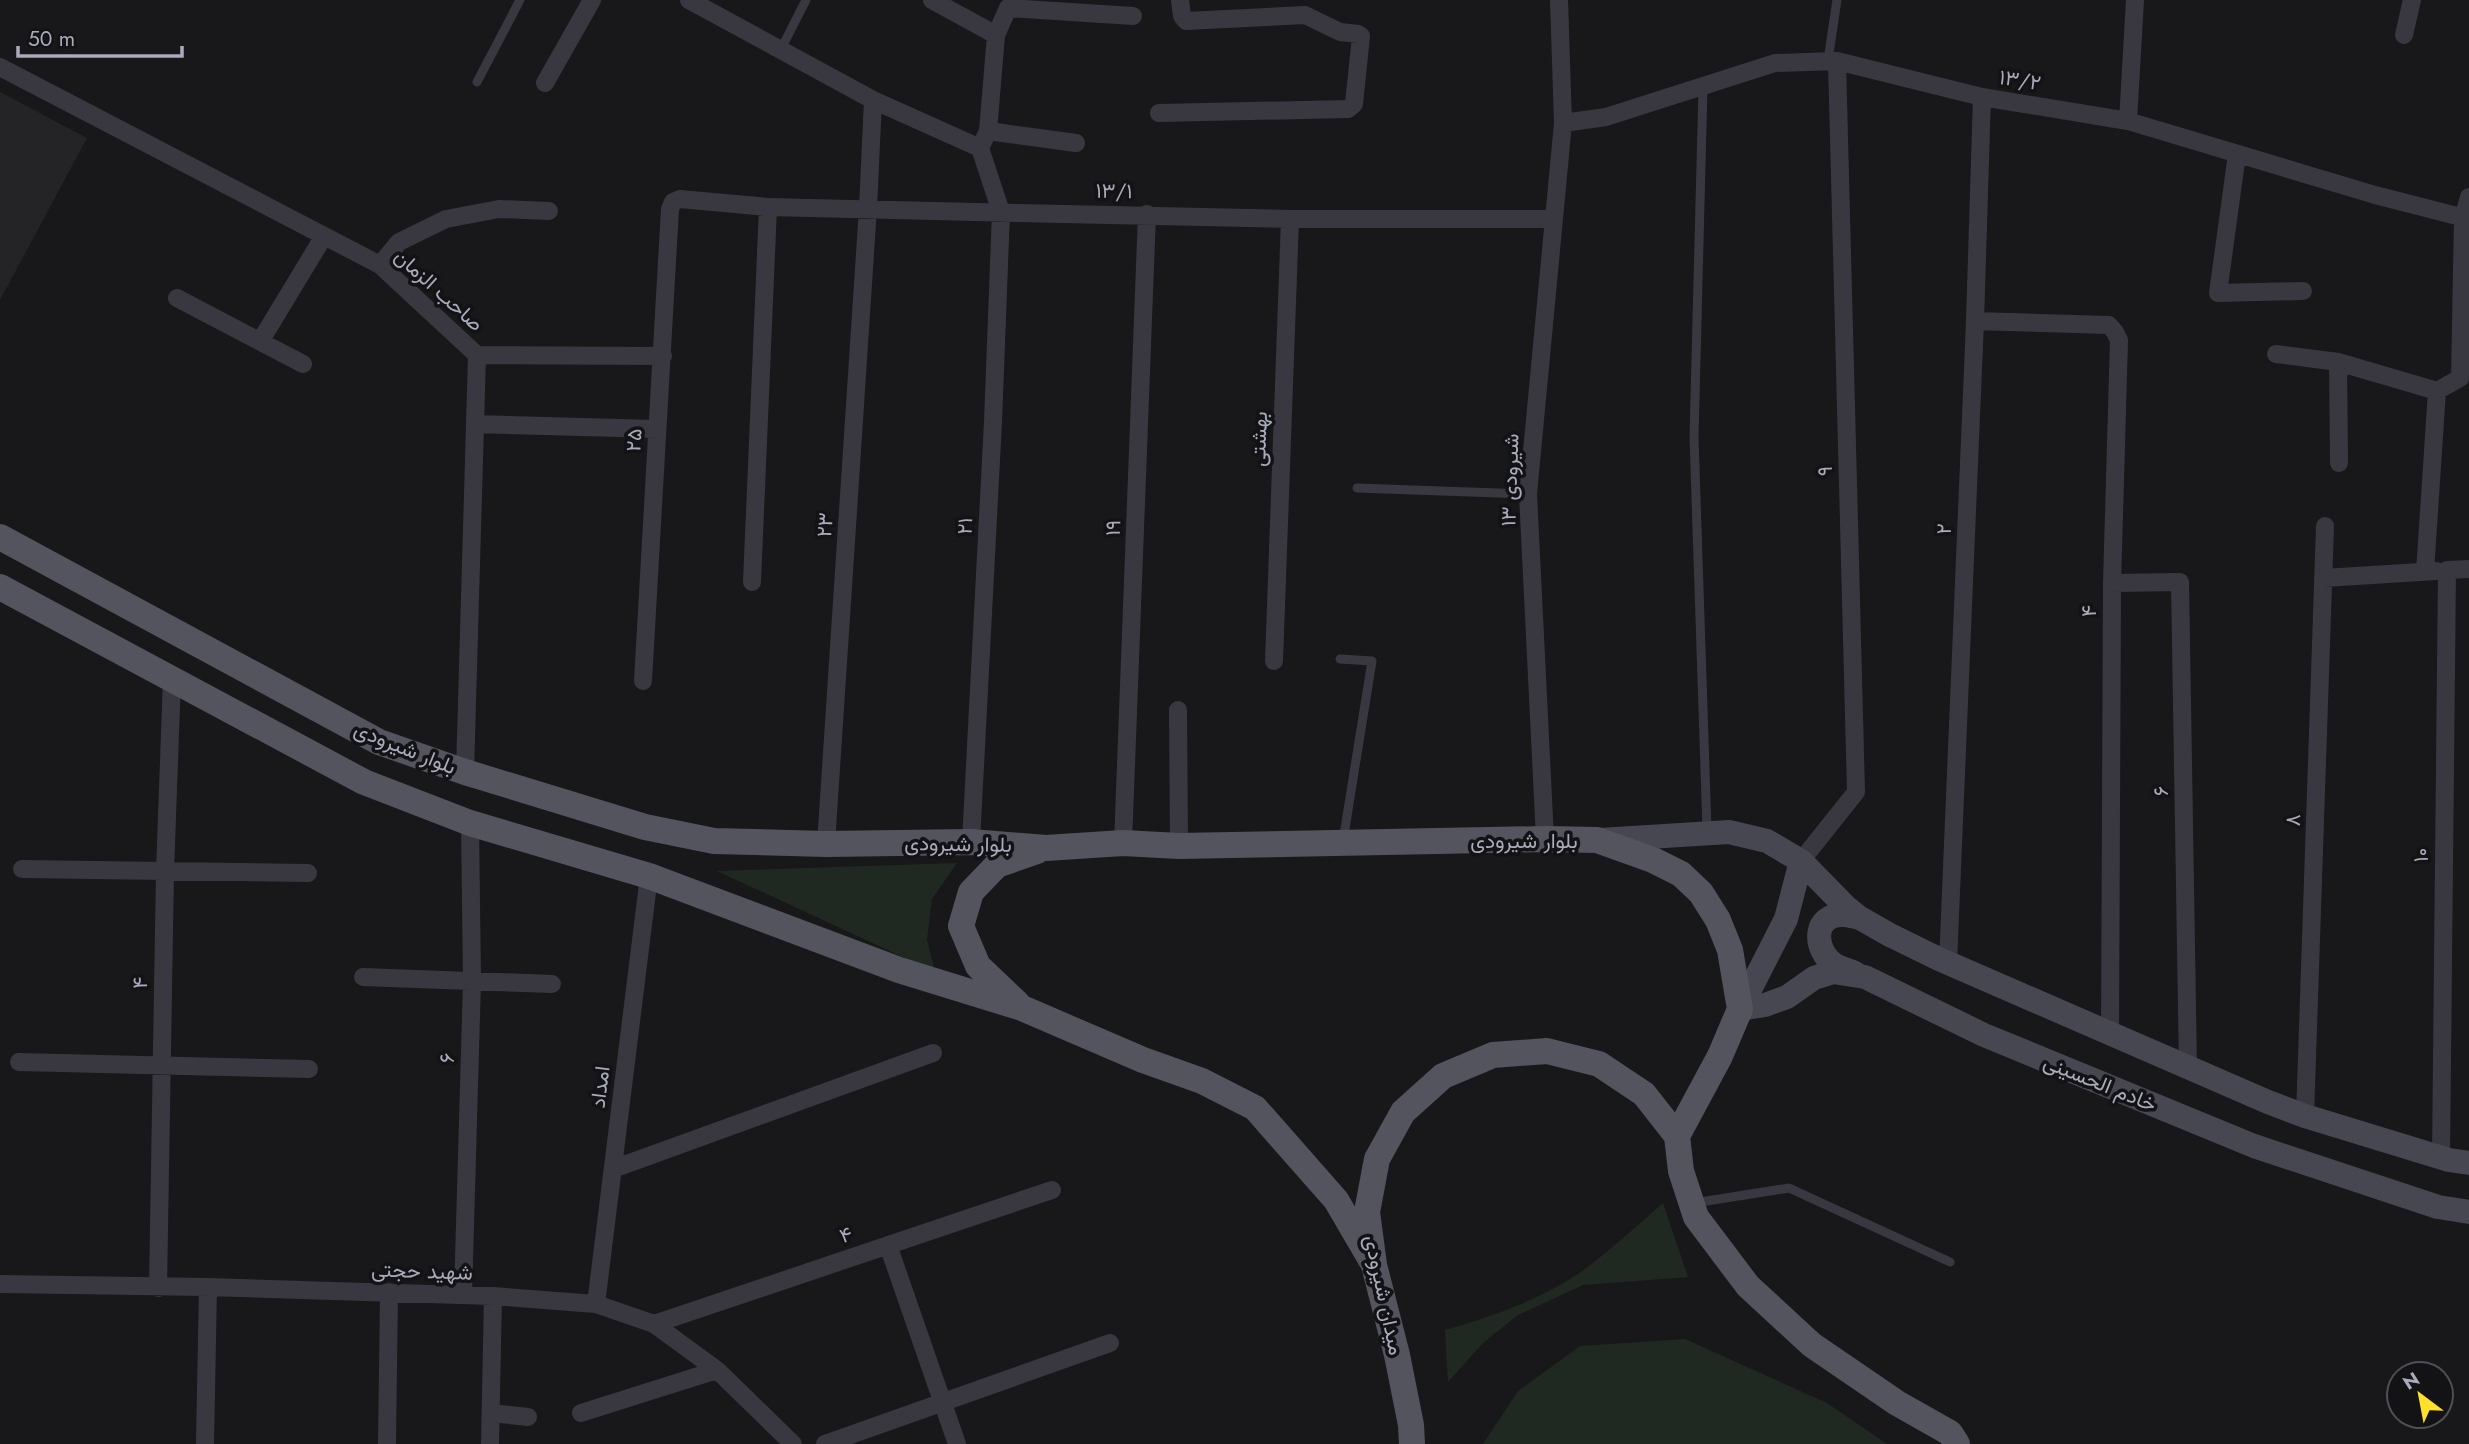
<svg xmlns="http://www.w3.org/2000/svg" width="2469" height="1444" font-family="Jost,Vazirmatn,sans-serif">
<style>
.built{fill:#242427}
.green{fill:#1f2922}
.lines{fill:none;stroke-linecap:round;stroke-linejoin:round}
.service{stroke:#393840;stroke-width:9}
.minor{stroke:#393840;stroke-width:18}
.secondary{stroke:#464750;stroke-width:24}
.primary{stroke:#54545f;stroke-width:26}
.labels{text-anchor:middle;dominant-baseline:central;stroke-width:7;stroke-linejoin:round;paint-order:stroke}
.street-label{font-size:21px;fill:#a9abbb;stroke:#131315}
</style>
<rect width="100%" height="100%" fill="#18181a"/>
<!-- built -->
<path class="built" d="M 0,92 L 87,138 L 0,300 Z"/>
<!-- green -->
<path class="green" d="M 957,863 L 932,899 L 927,940 L 935,972 L 717,871 Z
M 1663,1203 L 1688,1277 L 1583,1285 L 1518,1315 L 1483,1343 L 1448,1382 L 1445,1330 C 1495,1316 1551,1296 1593,1263 C 1617,1244 1640,1223 1663,1203 Z
M 1685,1339 L 1827,1403 L 1887,1444 L 1483,1444 L 1518,1391 L 1580,1346 Z"/>
<g class="lines">
<!-- service -->
<path class="service" d="M 781,49 L 806,0
M 1828,60 L 1837,0
M 477,82 L 520,0
M 1703,87 L 1694,437 L 1707,830
M 1357,488 L 1528,494
M 1340,659 L 1372,661 L 1343,841
M 1694,1203 L 1789,1188 L 1950,1262"/>
<!-- minor -->
<path class="minor" d="M 689,0 L 873,100 L 980,148
M 932,0 L 996,35
M 1180,0 L 1182,16 L 1186,21 L 1305,15
M 2404,35 L 2412,0
M 0,67 L 380,265 L 477,355 L 465,772
M 545,83 L 592,0
M 1159,113 L 1348,109 L 1354,104 L 1361,36 L 1358,34 L 1340,32 L 1305,15
M 2128,121 L 2135,0
M 1563,123 L 1606,117 L 1775,63 L 1837,61 L 1982,97 L 2128,121 L 2375,195 L 2469,219
M 988,131 L 1076,143
M 980,148 L 988,131 L 996,35 L 1008,8 L 1133,16
M 2237,154 L 2218,293 L 2303,291
M 380,265 L 399,242 L 446,219 L 499,209 L 549,211
M 177,298 L 303,364
M 1975,321 L 2109,325 L 2115,332 L 2119,340 L 2112,583 L 2110,1034
M 261,340 L 324,236
M 2276,354 L 2338,362 L 2437,391 L 2460,378 L 2463,219 L 2469,197
M 477,355 L 663,356
M 2338,362 L 2339,463
M 475,424 L 657,429
M 2425,572 L 2437,391
M 2324,578 L 2436,571
M 752,582 L 768,207
M 2112,583 L 2180,582 L 2188,1068
M 1274,661 L 1290,219
M 643,681 L 670,209 L 673,202 L 680,199 L 768,207 L 1017,213 L 1290,219 L 1554,219
M 1178,710 L 1179,846
M 1545,839 L 1528,494 L 1563,123 L 1559,0
M 971,842 L 993,422 L 1001,212 L 980,148
M 1123,843 L 1147,214
M 826,844 L 868,208 L 873,100
M 1801,861 L 1856,792 L 1837,61
M 22,869 L 308,873
M 1948,963 L 1975,321 L 1982,97
M 363,977 L 552,984
M 19,1062 L 309,1069
M 2305,1116 L 2325,526
M 2441,1157 L 2447,570 L 2469,569
M 613,1169 L 933,1053
M 888,1245 L 957,1444
M 0,1284 L 208,1287 L 493,1296 L 596,1304 L 654,1324 L 717,1370 L 793,1444
M 158,1288 L 165,871 L 172,679
M 463,1295 L 472,981 L 470,823
M 596,1304 L 649,876
M 654,1324 L 1052,1190
M 491,1413 L 528,1417
M 581,1413 L 717,1370
M 205,1444 L 208,1287
M 387,1444 L 389,1292
M 490,1444 L 493,1296
M 825,1444 L 1110,1343"/>
<!-- secondary -->
<path class="secondary" d="M 1600,840 L 1729,832 L 1767,841 L 1801,861 L 1845,906 L 1860,918 L 1890,935 L 1939,959 L 2268,1102 L 2305,1116 L 2449,1160 L 2469,1163
M 1855,973 C 1849,970 1840,968 1835,965 C 1813,951 1812,913 1844,915 C 1849,915 1855,917 1860,918
M 1740,1009 L 1765,1005 L 1787,997 L 1814,978 L 1833,972 L 1865,977 L 1984,1035 L 2254,1146 L 2438,1207 L 2469,1212
M 1740,1009 L 1786,919 L 1801,861"/>
<!-- primary -->
<path class="primary" d="M 0,537 L 379,742 L 465,772 L 645,827 L 714,841 L 826,844 L 971,842 L 1046,848 L 1123,843 L 1179,846 L 1545,839 L 1597,840 L 1653,860 L 1681,874 L 1701,893 L 1718,920 L 1730,950 L 1740,1009 L 1720,1056 L 1677,1136
M 0,587 L 364,782 L 470,823 L 649,876 L 899,970 L 1022,1008 L 1143,1060 L 1202,1081 L 1255,1108 L 1336,1200 L 1374,1265
M 1017,1003 L 978,966 L 961,926 L 971,892 L 997,865 L 1037,851
M 1412,1444 L 1411,1425 L 1397,1355 L 1374,1265 L 1367,1212 L 1377,1159 L 1403,1112 L 1443,1076 L 1493,1055 L 1547,1051 L 1599,1064 L 1644,1094 L 1677,1136 L 1681,1171 L 1696,1217 L 1748,1286 L 1812,1345 L 1897,1403 L 1950,1433 L 1957,1444"/>
</g>
<g class="labels">
<!-- street labels -->
<g class="street-label">
<text transform="translate(2020 80) rotate(9)">۱۳/۲</text>
<text transform="translate(1114 191) rotate(1)">۱۳/۱</text>
<text transform="translate(439 290) rotate(42)">صاحب الزمان</text>
<text transform="translate(1259 439) rotate(-88)">بهشتی</text>
<text transform="translate(634 440) rotate(-86)">۲۵</text>
<text transform="translate(1825 471) rotate(-91)">۹</text>
<text transform="translate(1510 480) rotate(-88)">شیرودی ۱۳</text>
<text transform="translate(825 525) rotate(-86)">۲۳</text>
<text transform="translate(965 526) rotate(-87)">۲۱</text>
<text transform="translate(1113 528) rotate(-88)">۱۹</text>
<text transform="translate(1944 529) rotate(-88)">۲</text>
<text transform="translate(2089 611) rotate(-90)">۴</text>
<text transform="translate(405 748) rotate(22)">بلوار شیرودی</text>
<text transform="translate(2161 791) rotate(-91)">۶</text>
<text transform="translate(2293 820) rotate(-88)">۸</text>
<text x="1524" y="841">بلوار شیرودی</text>
<text transform="translate(958 844) rotate(1)">بلوار شیرودی</text>
<text transform="translate(2421 855) rotate(-89)">۱۰</text>
<text transform="translate(140 983) rotate(-89)">۴</text>
<text transform="translate(447 1058) rotate(-88)">۶</text>
<text transform="translate(2100 1083) rotate(22)">خادم الحسینی</text>
<text transform="translate(600 1087) rotate(-83)">امداد</text>
<text transform="translate(846 1235) rotate(-19)">۴</text>
<text transform="translate(422 1271) rotate(2)">شهید حجتی</text>
<text transform="translate(1384 1295) rotate(78)">میدان شیرودی</text>
</g>
</g>
<!-- north arrow -->
<g transform="translate(2420 1395) rotate(328)"><circle r="33" fill="#131315" stroke="#4f5057" stroke-width="2"/>
<path d="M0-5L12 26L0 18L-12 26Z" fill="#ffe02b"/>
<text y="-10" font-size="19" font-weight="bold" text-anchor="middle" fill="#a9abbb">N</text>
</g>
<!-- scale -->
<path d="M18 46v10h164v-10" fill="none" stroke="#a9abbb" stroke-width="3.5"/>
<text x="28" y="46" font-size="21" fill="#a9abbb" stroke="#131315" stroke-width="5" paint-order="stroke">50 m</text>
</svg>
